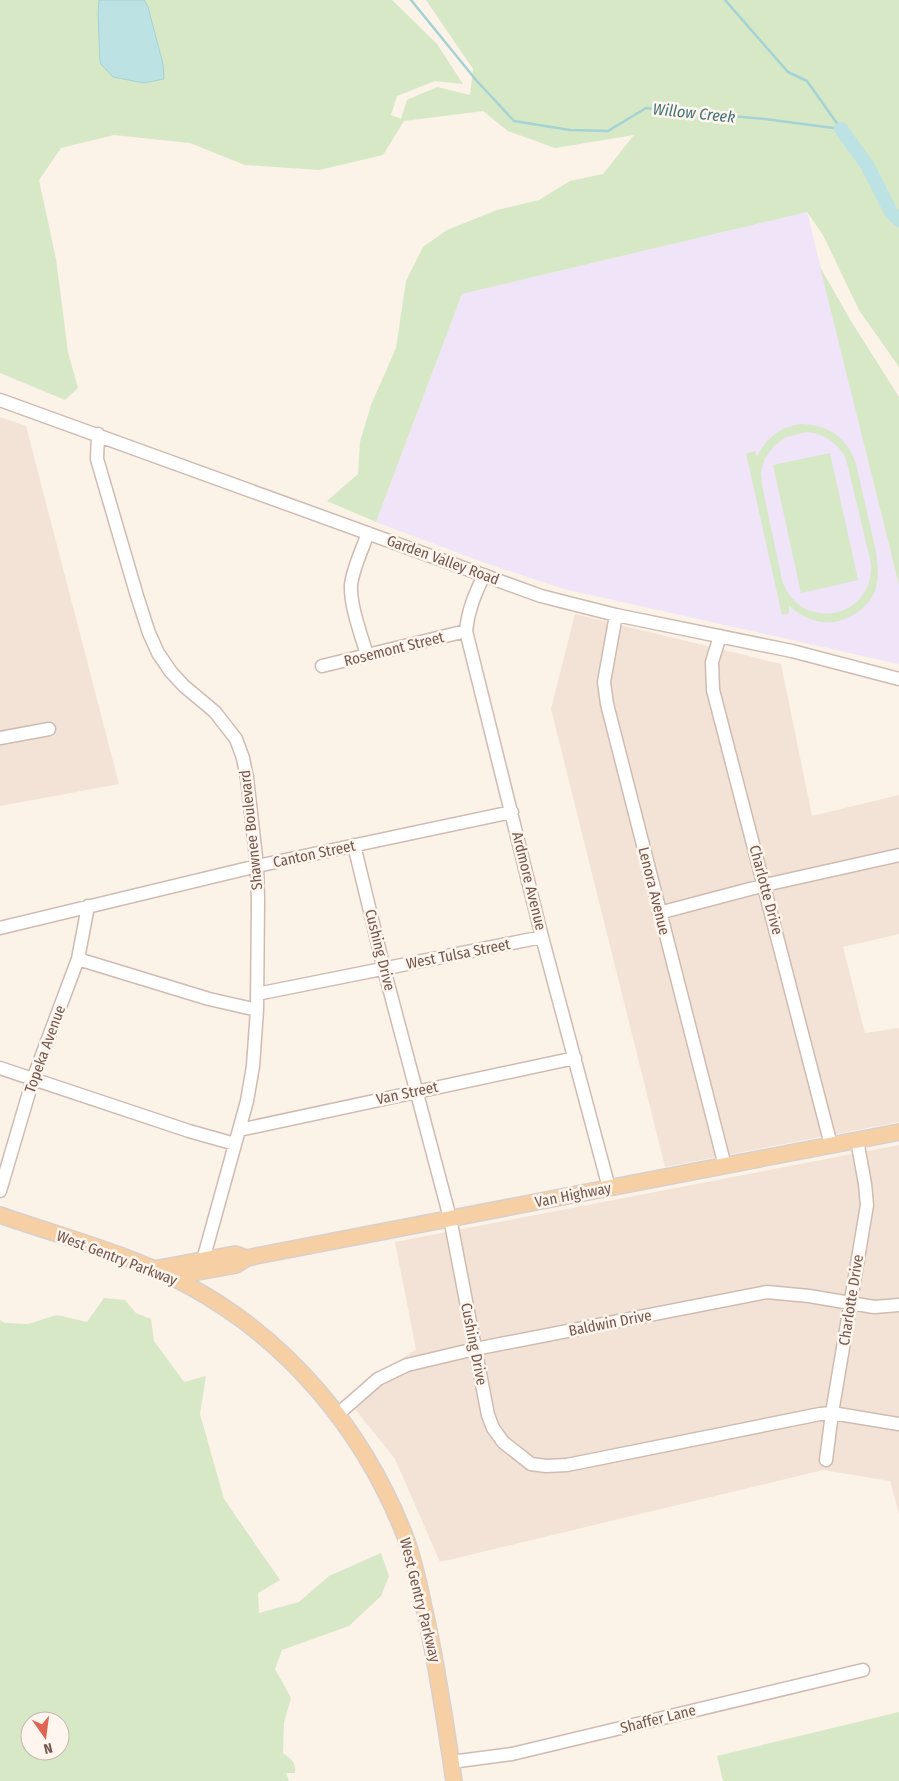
<svg xmlns="http://www.w3.org/2000/svg" width="899" height="1781" font-family="'Fira Sans Condensed',sans-serif">
<style>
.residential{fill:#f3e3d6}
.education{fill:#efe4f8}
.green{fill:#d7e8c6;fill-rule:evenodd}
.water{fill:#bde2e4;stroke:#a4d2d5}
.lines{fill:none;stroke-linecap:round;stroke-linejoin:round}
.stream{stroke:#a4d2d5;stroke-width:2.5}
.river{stroke:#bde2e4;stroke-width:14}
.minor-casing{stroke:#cfbbb1;stroke-width:15}
.major-casing{stroke:#d8d0cd;stroke-width:18}
.minor{stroke:#fff;stroke-width:12}
.major{stroke:#f6d0a4;stroke-width:15}
.labels{text-anchor:middle;dominant-baseline:central;stroke-width:5;stroke-linejoin:round;paint-order:stroke}
.street-label{font-size:15px;fill:#74574d;stroke:#fef6ee}
.water-label{font-size:16px;font-style:italic;fill:#417478;stroke:#fef6ee}
</style>
<rect width="100%" height="100%" fill="#fbf2e8"/>
<!-- residential -->
<path class="residential" d="M 0,417 L 26,426 L 119,784 L 0,806 Z
M 575,614 L 781,664 L 812,816 L 899,795 L 899,934 L 843,947 L 865,1033 L 899,1028 L 899,1122 L 665,1167 L 551,709 Z
M 899,1145 L 899,1513 L 890,1481 L 823,1470 L 440,1562 L 395,1459 L 346,1398 L 416,1349 L 395,1242 Z"/>
<!-- education -->
<path class="education" d="M 807,212 L 899,585 L 899,664 L 564,589 L 491,565 L 376,522 L 462,294 Z"/>
<!-- green -->
<path class="green" d="M 0,0 L 99,0 L 98,13 L 144,83 L 164,79 L 163,64 L 148,7 L 144,0 L 392,0 L 437,44 L 463,84 L 435,81 L 397,96 L 391,115 L 401,119 L 407,100 L 437,87 L 470,95 L 473,69 L 426,0 L 899,0 L 899,367 L 859,310 L 823,235 L 807,212 L 462,294 L 376,522 L 327,501 L 358,474 L 360,442 L 371,405 L 396,348 L 406,281 L 423,247 L 447,230 L 497,210 L 539,200 L 570,181 L 603,174 L 634,135 L 555,148 L 508,131 L 483,111 L 404,121 L 383,155 L 319,170 L 245,165 L 190,143 L 114,135 L 61,148 L 39,180 L 56,259 L 68,352 L 78,388 L 65,400 L 0,373 Z
M 820,267 L 851,321 L 899,397 L 899,585 Z
M 800,424 C 828,424 848,438 856,464 C 861,485 865,505 870,525 C 879,564 890,602 842,620 C 823,627 803,618 789,606 L 789,613 L 782,615 L 746,453 L 755,451 L 757,457 C 765,439 780,427 800,424 ZM 807,432 C 825,434 838,443 846,459 L 871,563 C 875,619 800,634 782,580 L 762,485 L 761,472 L 765,458 L 774,446 L 786,437 Z
M 830,453 L 858,580 L 801,593 L 773,465 Z
M 104,1298 L 125,1300 L 136,1313 L 151,1319 L 154,1341 L 184,1382 L 206,1376 L 200,1414 L 224,1499 L 280,1580 L 258,1593 L 259,1613 L 299,1602 L 329,1576 L 381,1553 L 389,1576 L 381,1596 L 349,1626 L 282,1650 L 275,1669 L 291,1698 L 284,1723 L 283,1753 C 291,1759 296,1762 295,1773 L 286,1773 L 289,1781 L 0,1781 L 0,1320 L 5,1323 L 28,1324 L 57,1315 L 87,1322 ZM 30,1721 L 60,1721 L 60,1751 L 30,1751 Z
M 899,1712 L 899,1781 L 723,1781 L 717,1756 Z"/>
<!-- water -->
<path class="water" d="M 99,0 L 144,0 L 148,7 L 163,64 L 164,79 L 144,83 L 113,77 L 100,63 L 98,13 Z"/>
<g class="lines">
<!-- stream -->
<path class="stream" d="M 411,0 L 476,80 L 514,121 L 570,130 L 608,131 L 646,108 L 765,119 L 841,129
M 725,0 L 788,72 L 807,81 L 841,129"/>
<!-- river -->
<path class="river" d="M 841,129 L 867,165 L 891,212 L 899,220"/>
<!-- minor casing -->
<g class="minor-casing">
<path id="minor" d="M 0,400 L 541,596 L 616,615 L 792,651 L 899,679
M 98,434 L 97,459 L 137,596 L 149,633 L 158,653 L 171,672 L 184,686 L 215,712 L 236,739 L 243,758 L 247,778 L 257,866 L 258,901 L 257,1010 L 253,1066 L 247,1101 L 203,1260
M 484,575 C 475,594 468,610 466,631 L 542,937 L 609,1188
M 616,615 L 604,682 L 607,704 L 725,1166
M 720,636 L 712,662 L 713,690 L 831,1145
M 367,655 C 361,634 350,606 351,585 C 353,568 362,550 368,533
M 322,666 L 466,631
M 0,738 L 49,729
M 354,845 L 384,969 L 450,1218 L 488,1415 L 493,1428 L 503,1442 L 531,1464 L 546,1466 L 567,1465 L 820,1414 L 832,1413 L 899,1424
M 659,913 L 765,885 L 899,855
M 0,928 L 257,866 L 512,812
M 78,959 L 209,999 L 257,1010
M 257,994 L 542,937
M 0,1068 L 189,1131 L 235,1144
M 239,1130 L 575,1058
M 0,1191 L 33,1079 L 78,959 L 88,906
M 338,1414 L 378,1379 L 407,1365 L 475,1349 L 767,1292 L 809,1296 L 874,1307 L 899,1305
M 826,1460 L 832,1413 L 867,1205 L 865,1184 L 857,1140
M 451,1762 L 512,1754 L 863,1670"/>
</g>
<!-- major casing -->
<g class="major-casing">
<path id="major" d="M 0,1215 C 63,1237 130,1254 189,1286 C 289,1340 364,1431 405,1536 C 415,1562 420,1590 426,1617 C 438,1671 446,1726 454,1781
M 154,1269 L 235,1254 L 247,1258
M 171,1277 L 236,1265 L 247,1258 L 256,1256 L 899,1132"/>
</g>
<!-- minor -->
<use href="#minor" class="minor"/>
<!-- major -->
<use href="#major" class="major"/>
</g>
<g class="labels">
<!-- street labels -->
<g class="street-label">
<text transform="translate(443 560) rotate(20)">Garden Valley Road</text>
<text transform="translate(394 649) rotate(-14)">Rosemont Street</text>
<text transform="translate(251 830) rotate(-96)">Shawnee Boulevard</text>
<text transform="translate(314 854) rotate(-12)">Canton Street</text>
<text transform="translate(529 881) rotate(76)">Ardmore Avenue</text>
<text transform="translate(766 890) rotate(75)">Charlotte Drive</text>
<text transform="translate(654 891) rotate(76)">Lenora Avenue</text>
<text transform="translate(380 950) rotate(76)">Cushing Drive</text>
<text transform="translate(458 954) rotate(-11)">West Tulsa Street</text>
<text transform="translate(45 1049) rotate(-70)">Topeka Avenue</text>
<text transform="translate(407 1093) rotate(-12)">Van Street</text>
<text transform="translate(573 1195) rotate(-11)">Van Highway</text>
<text transform="translate(117 1258) rotate(21)">West Gentry Parkway</text>
<text transform="translate(851 1300) rotate(-81)">Charlotte Drive</text>
<text transform="translate(610 1323) rotate(-11)">Baldwin Drive</text>
<text transform="translate(474 1344) rotate(79)">Cushing Drive</text>
<text transform="translate(420 1600) rotate(76)">West Gentry Parkway</text>
<text transform="translate(658 1719) rotate(-14)">Shaffer Lane</text>
</g>
<!-- water labels -->
<g class="water-label">
<text transform="translate(694 113) rotate(6)">Willow Creek</text>
</g>
</g>
<!-- north arrow -->
<g transform="translate(45 1736) rotate(166)"><circle r="24" fill="#fef6ee" stroke="#c7b6ae"/>
<path d="M0-4L9 19L0 12L-9 19Z" fill="#de6554"/>
<text y="-8" font-size="14" font-weight="bold" text-anchor="middle" fill="#74574d">N</text>
</g>
</svg>
